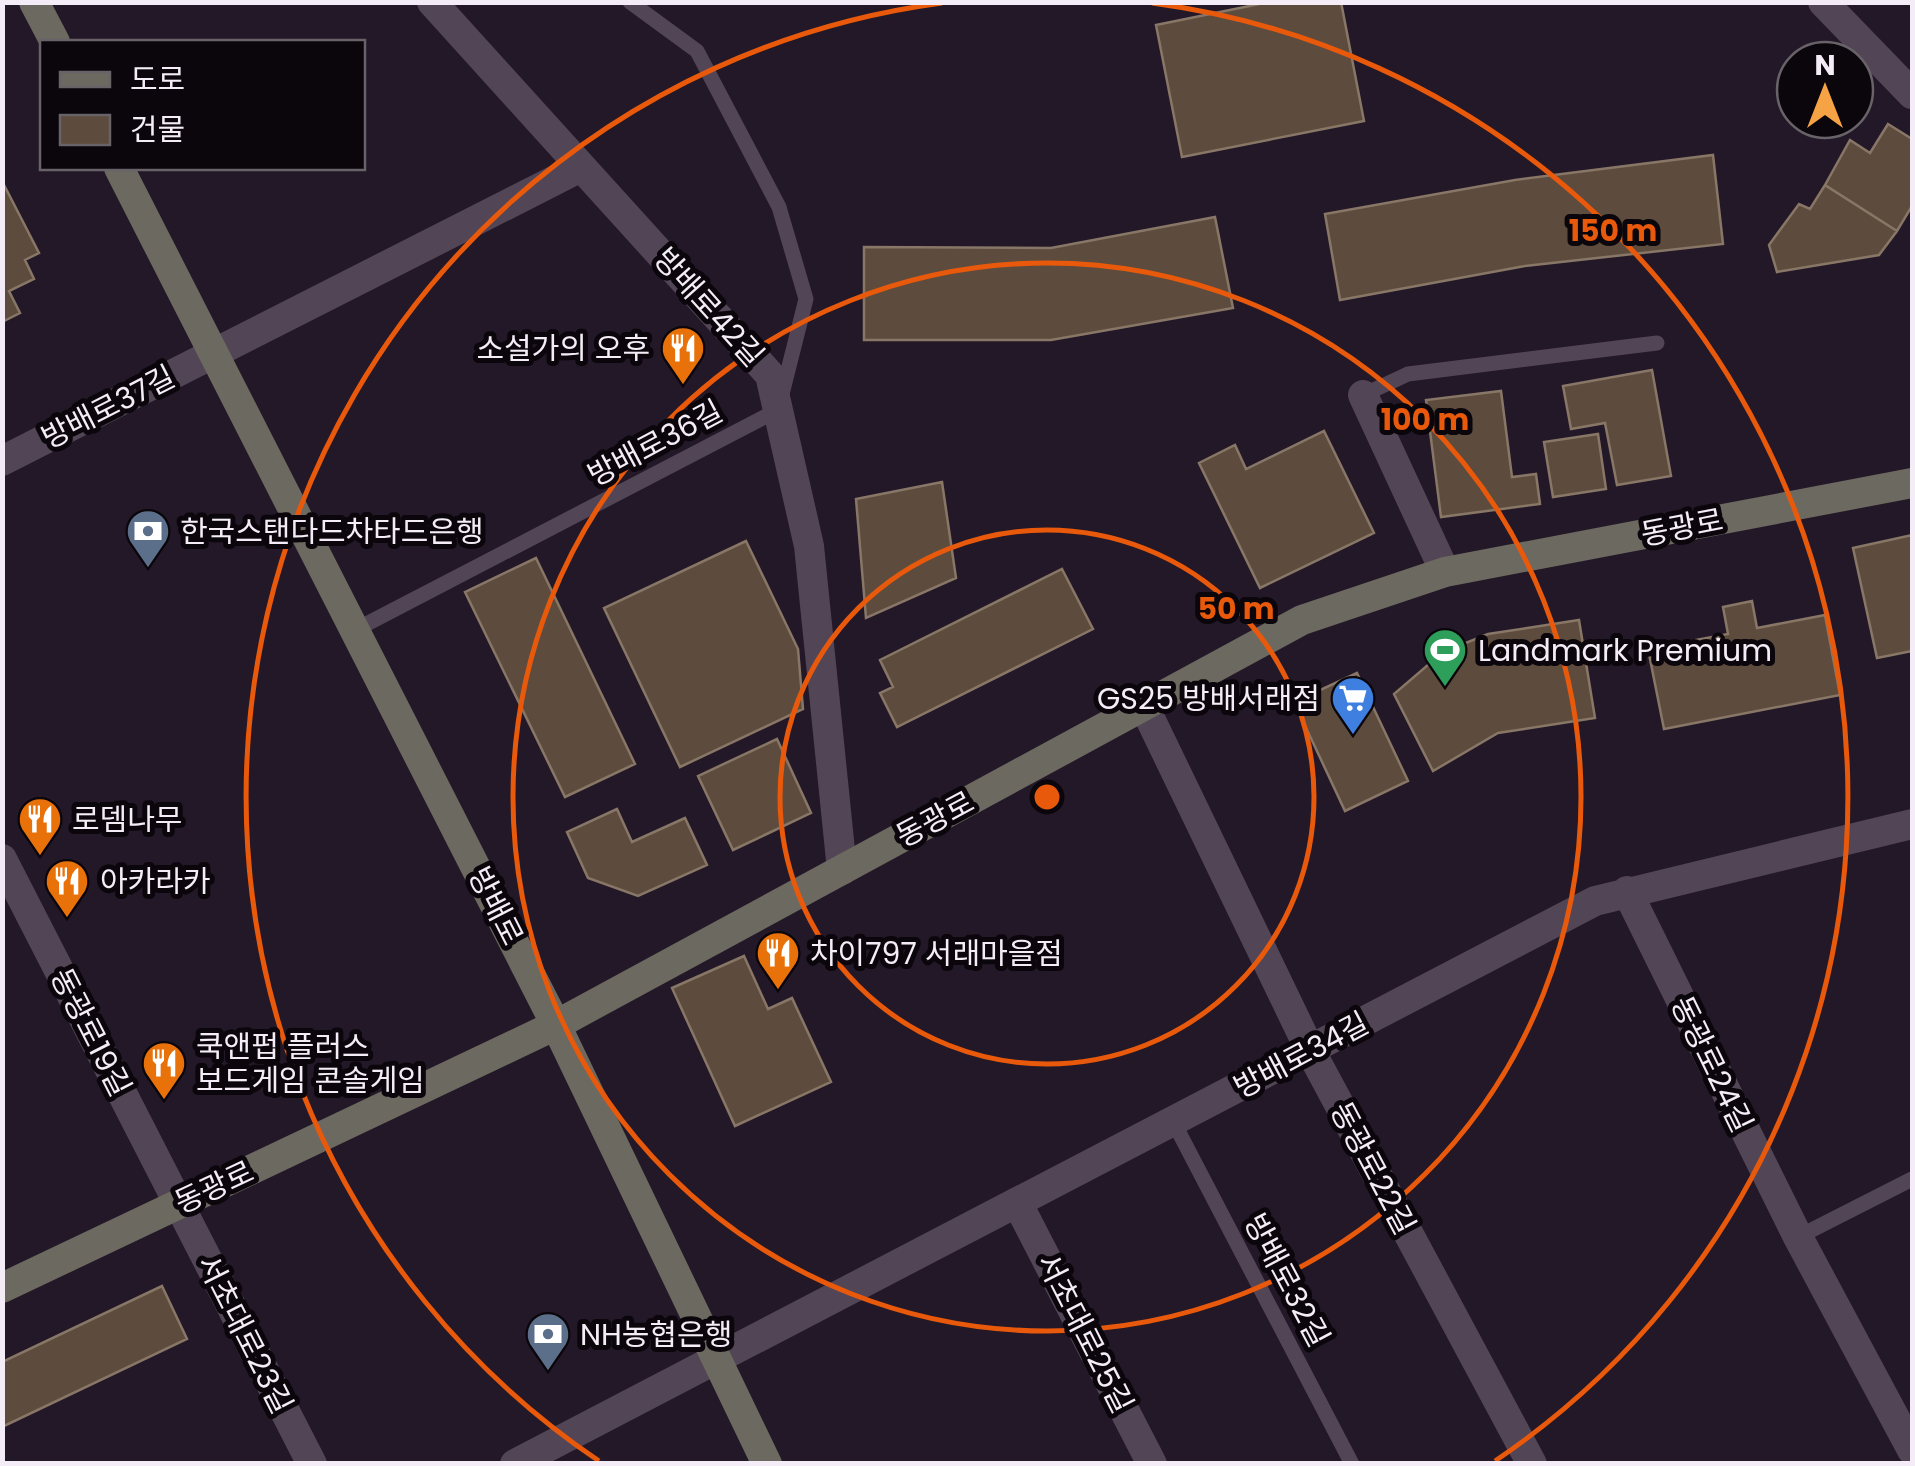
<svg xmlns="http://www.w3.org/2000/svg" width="1915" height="1466" font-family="Poppins,'Noto Sans KR',sans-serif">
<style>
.building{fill:#5d4c3d;stroke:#887666;stroke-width:2.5}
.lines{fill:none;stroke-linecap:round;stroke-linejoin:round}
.lane{stroke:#524556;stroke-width:15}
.street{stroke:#524556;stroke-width:30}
.secondary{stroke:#6c6960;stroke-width:30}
.ring{fill:none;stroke:#e8590c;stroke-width:5}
.labels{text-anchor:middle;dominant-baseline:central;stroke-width:10;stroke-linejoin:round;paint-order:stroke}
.street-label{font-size:30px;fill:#f4ecf6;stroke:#0a060b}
.poi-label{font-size:30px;fill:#f4ecf6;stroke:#0a060b;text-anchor:start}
.centre{fill:#e8590c;stroke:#0a060b;stroke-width:5}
.ring-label{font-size:30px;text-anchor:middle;font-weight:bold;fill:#e8590c;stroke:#0a060b;stroke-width:10;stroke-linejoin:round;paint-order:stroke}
</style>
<rect width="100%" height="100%" fill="#231827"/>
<!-- building -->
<path class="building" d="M 1269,2 L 1341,2 L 1364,121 L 1182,157 L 1156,25 Z
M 1888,124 L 1912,139 L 1912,206 L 1897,231 L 1825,185 L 1850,140 L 1870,153 Z
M 1713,155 L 1723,244 L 1525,266 L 1340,300 L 1325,214 L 1515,180 Z
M 2,181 L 39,253 L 25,260 L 34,279 L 9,291 L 20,313 L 2,322 Z
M 1825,185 L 1897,231 L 1879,255 L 1777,272 L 1769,245 L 1799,204 L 1810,209 Z
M 1215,217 L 1233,308 L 1051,340 L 864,340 L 864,247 L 1051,248 Z
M 1652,370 L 1671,476 L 1617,485 L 1605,423 L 1571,429 L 1563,386 Z
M 1501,391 L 1512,477 L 1536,474 L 1540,504 L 1441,517 L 1426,400 Z
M 1324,431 L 1374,533 L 1260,588 L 1199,463 L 1235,445 L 1246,469 Z
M 1598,434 L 1606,489 L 1553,497 L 1544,442 Z
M 942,482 L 956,578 L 866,618 L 856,499 Z
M 1912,535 L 1912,651 L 1877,658 L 1853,548 Z
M 746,541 L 798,649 L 803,709 L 680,767 L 604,608 Z
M 536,558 L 635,764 L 565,797 L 465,592 Z
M 1062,569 L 1093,629 L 897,727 L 880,693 L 893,687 L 880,660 Z
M 1752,601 L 1757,628 L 1825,615 L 1840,695 L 1664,729 L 1648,649 L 1728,634 L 1723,607 Z
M 1579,620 L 1595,718 L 1498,733 L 1433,771 L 1394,694 L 1443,652 L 1488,634 Z
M 1357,673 L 1408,781 L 1345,811 L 1294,702 Z
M 777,739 L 811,813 L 733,850 L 698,776 Z
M 617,809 L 632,842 L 685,818 L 707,865 L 638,896 L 588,878 L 567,832 Z
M 744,956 L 768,1009 L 792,998 L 831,1082 L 735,1126 L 672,988 Z
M 162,1286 L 187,1339 L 2,1427 L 2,1362 Z"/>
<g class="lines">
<!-- lane -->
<path class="lane" d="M 1363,395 L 1408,374 L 1657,343
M 355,630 L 778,410 L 806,299 L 779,207 L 697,51 L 630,2
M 1173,1121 L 1352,1464
M 1798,1237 L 1912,1179"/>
<!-- street -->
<path class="street" d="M 432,2 L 770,375 L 809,546 L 842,870
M 1823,2 L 1912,94
M 1363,395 L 1445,572
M 2,461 L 581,167
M 1144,706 L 1310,1050 L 1532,1464
M 2,859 L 312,1464
M 1627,891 L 1798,1237 L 1912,1450
M 1017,1202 L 1152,1464
M 515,1464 L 1595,901 L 1912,824"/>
<!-- secondary -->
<path class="secondary" d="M 34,2 L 55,42
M 119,168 L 556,1025 L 767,1464
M 2,1288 L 556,1025 L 1302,620 L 1445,572 L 1912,483"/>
</g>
<!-- distance rings -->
<g class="ring">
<circle cx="1047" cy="797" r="267"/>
<circle cx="1047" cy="797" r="534"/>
<path d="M599 1461A801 801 0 0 1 942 3M1152 3A801 801 0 0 1 1495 1461"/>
</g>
<!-- icons -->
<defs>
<g id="restaurant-pin" transform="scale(2.25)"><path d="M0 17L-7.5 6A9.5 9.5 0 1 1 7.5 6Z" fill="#e8710a" stroke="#0a060b"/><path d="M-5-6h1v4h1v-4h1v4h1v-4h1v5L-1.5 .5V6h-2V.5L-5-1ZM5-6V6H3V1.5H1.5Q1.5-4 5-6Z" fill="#fff"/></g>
<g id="bank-pin" transform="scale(2.25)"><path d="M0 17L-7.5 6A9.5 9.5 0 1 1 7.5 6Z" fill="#5c6f8a" stroke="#0a060b"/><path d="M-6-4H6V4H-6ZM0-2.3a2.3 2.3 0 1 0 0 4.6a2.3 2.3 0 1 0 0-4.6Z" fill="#fff"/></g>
<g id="stadium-pin" transform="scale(2.25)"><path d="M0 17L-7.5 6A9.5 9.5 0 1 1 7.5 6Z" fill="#2e9e5b" stroke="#0a060b"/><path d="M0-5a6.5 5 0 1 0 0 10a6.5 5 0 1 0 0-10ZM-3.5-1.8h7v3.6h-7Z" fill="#fff"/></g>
<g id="supermarket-pin" transform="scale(2.25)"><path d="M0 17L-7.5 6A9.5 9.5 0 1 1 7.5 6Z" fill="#3f7fe0" stroke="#0a060b"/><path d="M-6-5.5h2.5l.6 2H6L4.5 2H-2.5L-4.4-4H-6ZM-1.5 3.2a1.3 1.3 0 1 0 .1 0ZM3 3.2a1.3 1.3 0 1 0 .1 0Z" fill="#fff"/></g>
</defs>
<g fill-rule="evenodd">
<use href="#restaurant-pin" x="683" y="348"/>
<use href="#bank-pin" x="148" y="531"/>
<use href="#stadium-pin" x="1445" y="650"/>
<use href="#supermarket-pin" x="1353" y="698"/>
<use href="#restaurant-pin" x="40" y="819"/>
<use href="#restaurant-pin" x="67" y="881"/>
<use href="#restaurant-pin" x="778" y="953"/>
<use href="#restaurant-pin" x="164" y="1063"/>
<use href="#bank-pin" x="548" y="1334"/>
</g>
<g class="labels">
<!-- street labels -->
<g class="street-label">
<text transform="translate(709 307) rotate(48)">방배로42길</text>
<text transform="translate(108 407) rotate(-27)">방배로37길</text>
<text transform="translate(655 443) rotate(-28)">방배로36길</text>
<text transform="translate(1682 527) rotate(-11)">동광로</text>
<text transform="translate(935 819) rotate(-28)">동광로</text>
<text transform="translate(496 906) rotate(63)">방배로</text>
<text transform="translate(91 1032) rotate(63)">동광로19길</text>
<text transform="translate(1301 1055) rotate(-28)">방배로34길</text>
<text transform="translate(1712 1064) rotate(64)">동광로24길</text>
<text transform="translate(1373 1168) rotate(62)">동광로22길</text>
<text transform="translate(214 1187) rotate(-25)">동광로</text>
<text transform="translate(1287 1280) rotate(62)">방배로32길</text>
<text transform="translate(1085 1333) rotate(63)">서초대로25길</text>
<text transform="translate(245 1334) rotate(63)">서초대로23길</text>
</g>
<!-- poi labels -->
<g class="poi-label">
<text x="650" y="348" text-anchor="end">소설가의 오후</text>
<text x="180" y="531">한국스탠다드차타드은행</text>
<text x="1478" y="650">Landmark Premium</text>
<text x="1320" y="698" text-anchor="end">GS25 방배서래점</text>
<text x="72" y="819">로뎀나무</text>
<text x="100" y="881">아카라카</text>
<text x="810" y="953">차이797 서래마을점</text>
<text x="196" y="1046">쿡앤펍 플러스<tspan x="196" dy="34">보드게임 콘솔게임</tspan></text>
<text x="580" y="1334">NH농협은행</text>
</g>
</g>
<circle cx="1047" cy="797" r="15" class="centre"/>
<g class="ring-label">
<text x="1613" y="241">150 m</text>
<text x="1425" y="430">100 m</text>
<text x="1236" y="619">50 m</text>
</g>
<!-- border -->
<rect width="1915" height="1466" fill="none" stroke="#f4ecf6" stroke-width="10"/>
<!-- legend -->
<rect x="40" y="40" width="325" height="130" fill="#0a060b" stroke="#686269" stroke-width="2.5"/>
<rect x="60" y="72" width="50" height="15" fill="#6c6960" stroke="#686269" stroke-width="2.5"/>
<text x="130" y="90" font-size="30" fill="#f4ecf6">도로</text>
<rect x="60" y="115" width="50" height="30" fill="#5d4c3d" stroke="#686269" stroke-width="2.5"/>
<text x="130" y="140" font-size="30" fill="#f4ecf6">건물</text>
<!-- north arrow -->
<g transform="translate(1825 90)"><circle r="48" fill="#0a060b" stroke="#686269" stroke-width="2.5"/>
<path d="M0-8L18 38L0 25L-18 38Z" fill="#f5a345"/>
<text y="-15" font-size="28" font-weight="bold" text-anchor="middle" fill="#f4ecf6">N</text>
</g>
</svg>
